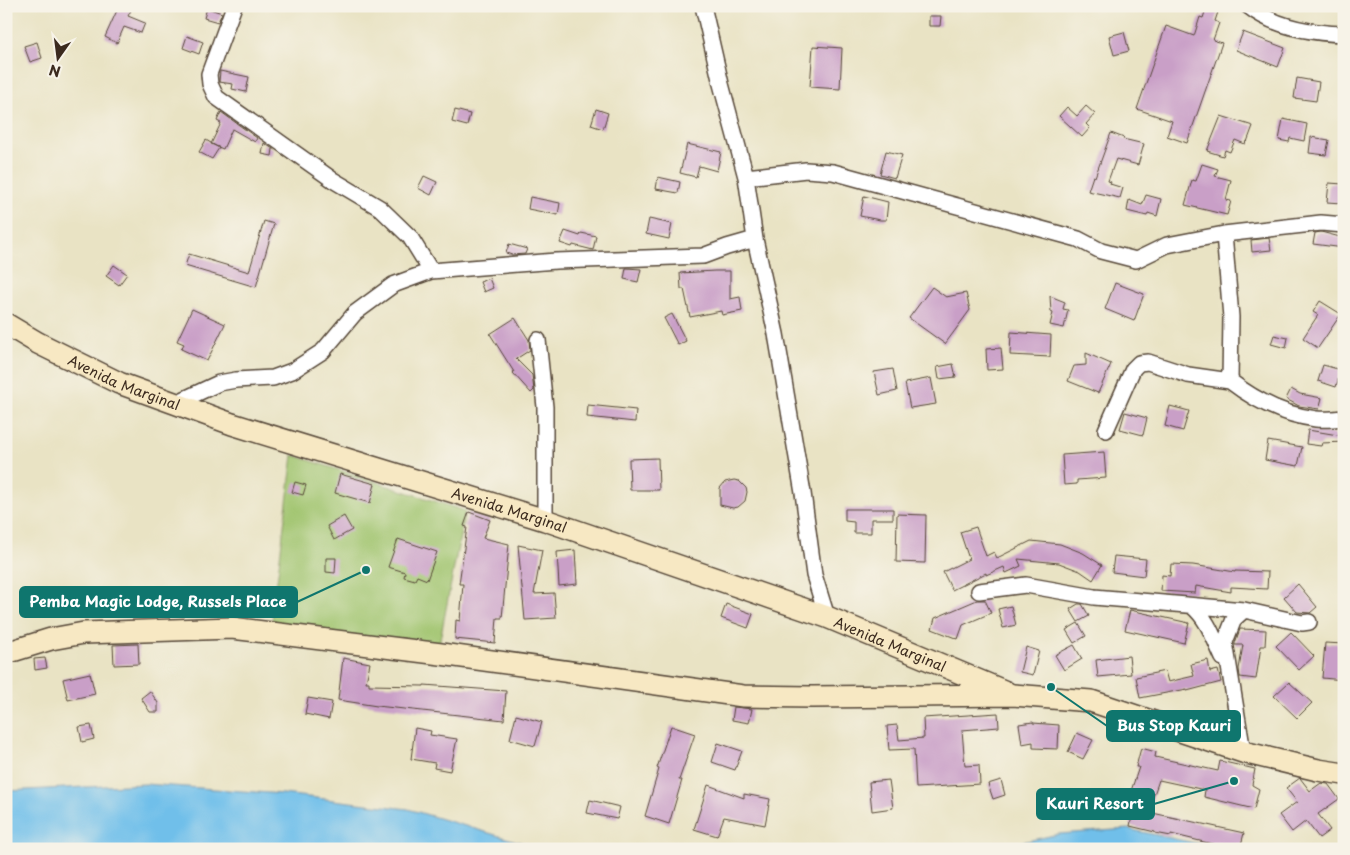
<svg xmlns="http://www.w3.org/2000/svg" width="1350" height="855" font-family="'Playpen Sans',sans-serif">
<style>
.green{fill:#a1c56f;stroke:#6e7846}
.water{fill:#6fbfea;stroke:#557484}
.building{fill:#c99fc7}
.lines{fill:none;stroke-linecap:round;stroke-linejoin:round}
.street-casing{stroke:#554637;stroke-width:18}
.secondary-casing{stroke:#554637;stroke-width:24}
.street{stroke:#fff;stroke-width:15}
.secondary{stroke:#f7e8c3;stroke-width:21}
.labels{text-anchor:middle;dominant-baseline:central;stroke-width:4;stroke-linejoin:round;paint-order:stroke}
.street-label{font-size:14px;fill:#3b2a1e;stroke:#f7f3e8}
.leader{fill:none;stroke:#0f766e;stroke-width:2}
.callout-dot{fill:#0f766e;stroke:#f7f3e8;stroke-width:2}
.callout{fill:#0f766e;stroke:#0f766e;stroke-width:2}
.callout-label{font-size:15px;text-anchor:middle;font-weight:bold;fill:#fff}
</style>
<rect width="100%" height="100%" fill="#f7f3e8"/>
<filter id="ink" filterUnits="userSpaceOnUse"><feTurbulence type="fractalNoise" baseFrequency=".02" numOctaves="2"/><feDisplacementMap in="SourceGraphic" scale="10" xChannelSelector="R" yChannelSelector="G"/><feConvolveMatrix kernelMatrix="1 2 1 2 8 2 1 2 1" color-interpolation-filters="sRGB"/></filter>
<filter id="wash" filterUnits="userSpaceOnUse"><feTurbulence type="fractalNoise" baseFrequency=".0096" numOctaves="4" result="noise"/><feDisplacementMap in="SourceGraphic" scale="20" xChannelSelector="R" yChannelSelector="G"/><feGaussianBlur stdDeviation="1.12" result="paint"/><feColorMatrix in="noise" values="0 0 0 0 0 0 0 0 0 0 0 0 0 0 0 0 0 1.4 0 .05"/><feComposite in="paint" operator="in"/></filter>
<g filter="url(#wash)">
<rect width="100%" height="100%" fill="#e9e3c4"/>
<!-- green -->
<path class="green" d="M 293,455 L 465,511 L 439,645 L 271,628 Z"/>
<!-- water -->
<path class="water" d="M 145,784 L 283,794 L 408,809 L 543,849 L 6,849 L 6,791 Z
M 1128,829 L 1223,849 L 991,849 L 1059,834 Z"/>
<g id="blocks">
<!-- building -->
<path class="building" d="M 119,6 L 131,10 L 128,16 L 145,23 L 141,33 L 124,27 L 117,43 L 105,37 Z
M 1207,6 L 1220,6 L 1215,21 L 1219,23 L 1213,40 L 1222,43 L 1187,143 L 1167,136 L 1172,121 L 1137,109 L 1166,26 L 1194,36 L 1200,17 L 1203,18 Z
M 207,8 L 222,13 L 218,22 L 204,18 Z
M 929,16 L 941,16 L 940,26 L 929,26 Z
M 1124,32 L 1129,51 L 1114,55 L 1109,36 Z
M 1243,32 L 1285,48 L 1278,67 L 1236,50 Z
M 187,36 L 203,42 L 199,54 L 183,48 Z
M 37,42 L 42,58 L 30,62 L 24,46 Z
M 813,46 L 842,48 L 840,89 L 810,87 Z
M 220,71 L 249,77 L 246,92 L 232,89 L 233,84 L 219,82 Z
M 1297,78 L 1319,82 L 1316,101 L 1294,98 Z
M 1086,106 L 1095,114 L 1086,124 L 1090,128 L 1082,137 L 1059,116 L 1067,107 L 1077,116 Z
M 596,109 L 608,113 L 603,129 L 591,125 Z
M 455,110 L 470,114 L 467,126 L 452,122 Z
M 221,112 L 257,138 L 255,142 L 232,129 L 223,149 L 211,144 L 221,123 L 217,121 Z
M 1221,116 L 1253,126 L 1247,142 L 1246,141 L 1245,144 L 1235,140 L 1230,152 L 1225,150 L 1223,156 L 1207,151 Z
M 1283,119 L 1307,124 L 1304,141 L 1290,138 L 1289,142 L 1279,140 Z
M 1111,133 L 1124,138 L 1123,139 L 1144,144 L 1138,165 L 1116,159 L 1108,181 L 1111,182 L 1110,184 L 1123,188 L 1120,198 L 1088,191 L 1093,176 L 1095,177 Z
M 1311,137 L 1329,140 L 1326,155 L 1309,153 Z
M 206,140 L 219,148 L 212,159 L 199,152 Z
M 264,143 L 273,149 L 272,156 L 262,154 Z
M 687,144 L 721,152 L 717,171 L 699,166 L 696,177 L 680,173 Z
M 886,151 L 902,155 L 895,178 L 880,174 Z
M 1202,164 L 1218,169 L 1215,176 L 1231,180 L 1226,200 L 1231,201 L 1227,215 L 1185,205 L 1192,180 L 1196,181 Z
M 424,176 L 437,182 L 431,195 L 418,188 Z
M 658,177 L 680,182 L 678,193 L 656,189 Z
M 1329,183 L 1343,184 L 1341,203 L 1327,202 Z
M 1146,195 L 1161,199 L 1157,216 L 1148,213 L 1147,216 L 1127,211 L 1129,200 L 1142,205 Z
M 864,196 L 888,202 L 886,220 L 880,220 L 860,216 Z
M 530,197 L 560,203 L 558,215 L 528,209 Z
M 649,219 L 672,224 L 669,239 L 646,234 Z
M 264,221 L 274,224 L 256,287 L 185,266 L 189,254 L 249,272 Z
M 565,231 L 580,236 L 581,233 L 596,236 L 593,250 L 573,245 L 572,247 L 560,243 Z
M 1321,232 L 1344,238 L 1344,248 L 1313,244 L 1315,233 Z
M 1269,238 L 1271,250 L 1252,252 L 1251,240 Z
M 509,244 L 527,249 L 525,254 L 512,255 L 506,253 Z
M 114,265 L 127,274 L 119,285 L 106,276 Z
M 626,268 L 641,269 L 638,282 L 624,279 Z
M 715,271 L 730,271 L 730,299 L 740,297 L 742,311 L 722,315 L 721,311 L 690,317 L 684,289 L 681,289 L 680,273 Z
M 489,278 L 493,288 L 484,292 L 480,282 Z
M 1115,283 L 1144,294 L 1134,321 L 1105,309 Z
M 932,287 L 946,297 L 966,293 L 970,310 L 945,344 L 909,318 Z
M 1050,296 L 1065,302 L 1063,309 L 1068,310 L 1064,328 L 1050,325 L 1053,313 L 1051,312 Z
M 1320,301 L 1341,314 L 1318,348 L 1303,338 L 1318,315 L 1313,312 Z
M 192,309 L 225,324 L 207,361 L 181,349 L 184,344 L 177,341 Z
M 672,314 L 686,341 L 678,345 L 664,318 Z
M 515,318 L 529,340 L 530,350 L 516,359 L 532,375 L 534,390 L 531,393 L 513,373 L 514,372 L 490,334 Z
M 1011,332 L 1051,335 L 1050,357 L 1010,355 Z
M 1274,335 L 1288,338 L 1286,348 L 1271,344 Z
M 1001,348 L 1003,369 L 987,370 L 986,349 Z
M 1086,353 L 1111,364 L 1098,393 L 1068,381 L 1074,366 L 1086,365 Z
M 953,364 L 956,377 L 939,379 L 937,367 Z
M 1323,365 L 1341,370 L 1336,387 L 1318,381 Z
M 893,369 L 897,391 L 879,395 L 874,372 Z
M 931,378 L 936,404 L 910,408 L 905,383 Z
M 1291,389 L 1300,394 L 1322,398 L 1319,409 L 1299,406 L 1286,399 Z
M 588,405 L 636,410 L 635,422 L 587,417 Z
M 1170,406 L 1189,411 L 1183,431 L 1165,426 Z
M 1125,412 L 1147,418 L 1143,435 L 1120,429 Z
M 1308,430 L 1344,436 L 1344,442 L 1322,443 L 1321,446 L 1306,444 Z
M 1268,441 L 1302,447 L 1298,466 L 1265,460 Z
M 1104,452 L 1106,478 L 1077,480 L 1077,484 L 1064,485 L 1062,455 Z
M 658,458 L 659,490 L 630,490 L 629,459 Z
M 340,474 L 375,484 L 370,503 L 335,493 Z
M 734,480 L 739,481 L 746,488 L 747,492 L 745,501 L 738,507 L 733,508 L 720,505 L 720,488 L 725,482 Z
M 295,482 L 306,485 L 303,495 L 292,492 Z
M 845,509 L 893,509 L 893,519 L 871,519 L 871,533 L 854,533 L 854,522 L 845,521 Z
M 469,512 L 490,520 L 483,538 L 509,544 L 502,618 L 497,618 L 495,643 L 455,639 L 456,620 L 460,621 L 463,584 L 459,584 L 467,527 L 464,526 Z
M 897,514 L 926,515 L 925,563 L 896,562 Z
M 344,516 L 352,530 L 334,540 L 327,526 Z
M 976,527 L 986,556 L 994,552 L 997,558 L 1031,541 L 1060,544 L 1083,553 L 1102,565 L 1093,580 L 1080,571 L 1059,563 L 1018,559 L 1021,566 L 1006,573 L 1004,567 L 986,575 L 986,573 L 952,590 L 943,572 L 969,559 L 960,532 Z
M 398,539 L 437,552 L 427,580 L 417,576 L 415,580 L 404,577 L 405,572 L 388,567 Z
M 518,545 L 542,550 L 534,594 L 554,593 L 556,618 L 525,620 Z
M 575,550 L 577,584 L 559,586 L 557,552 Z
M 1114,556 L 1146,559 L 1144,576 L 1112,572 Z
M 326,558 L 336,558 L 335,573 L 326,572 Z
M 1171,564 L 1193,565 L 1235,572 L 1235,571 L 1268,572 L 1267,589 L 1231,587 L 1231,592 L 1196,586 L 1195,593 L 1161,591 L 1162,575 L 1170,576 Z
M 1298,584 L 1317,607 L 1310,613 L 1297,612 L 1284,597 Z
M 977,600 L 985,600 L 991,613 L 963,625 L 958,639 L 932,629 L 935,618 Z
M 726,604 L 753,614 L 748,628 L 721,618 Z
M 1078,604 L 1082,604 L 1089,616 L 1078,622 L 1070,609 Z
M 1011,606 L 1016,625 L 1003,628 L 998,609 Z
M 1130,610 L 1189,623 L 1184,643 L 1125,630 Z
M 1078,623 L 1086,636 L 1074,643 L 1066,630 Z
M 1240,629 L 1266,630 L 1265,646 L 1261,646 L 1256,679 L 1240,677 L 1239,669 L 1243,645 L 1235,645 L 1235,643 Z
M 1291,632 L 1314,656 L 1299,670 L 1276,646 Z
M 1325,643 L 1344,644 L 1344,680 L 1322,678 Z
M 138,644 L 139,664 L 114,665 L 113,645 Z
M 1074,645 L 1082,659 L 1064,670 L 1055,655 Z
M 1026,647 L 1039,651 L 1033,675 L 1020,672 Z
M 1129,656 L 1131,674 L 1098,677 L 1096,660 Z
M 45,658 L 47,668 L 35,670 L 34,659 Z
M 343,658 L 370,663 L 366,682 L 369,682 L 369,685 L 424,686 L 424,685 L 506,691 L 504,720 L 377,706 L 338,700 Z
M 1208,660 L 1210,672 L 1218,670 L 1221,682 L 1187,691 L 1187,689 L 1140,698 L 1136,677 L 1165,671 L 1168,682 L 1194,676 L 1191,664 Z
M 90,673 L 95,694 L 68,700 L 63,679 Z
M 1289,682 L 1312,703 L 1297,718 L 1274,696 Z
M 150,691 L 158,703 L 158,712 L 150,712 L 141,698 Z
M 308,698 L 332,702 L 329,719 L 305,714 Z
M 734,707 L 752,709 L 749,723 L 732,720 Z
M 998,713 L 999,727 L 962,730 L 965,766 L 979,765 L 980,784 L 916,788 L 914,749 L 889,750 L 887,726 L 897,725 L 899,740 L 924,738 L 923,718 Z
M 516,715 L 542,722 L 535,746 L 510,739 Z
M 1033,722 L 1033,723 L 1059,725 L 1058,749 L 1033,748 L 1033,742 L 1022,744 L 1019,724 Z
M 91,725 L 94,739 L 82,742 L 79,727 Z
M 671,726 L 695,734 L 679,780 L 682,780 L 669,824 L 645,816 L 659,769 L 657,768 Z
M 415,728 L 431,731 L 430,735 L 457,739 L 450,771 L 434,768 L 435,763 L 411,759 Z
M 1077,733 L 1093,740 L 1083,759 L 1068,752 Z
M 718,743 L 742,751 L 735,770 L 712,762 Z
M 1141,748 L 1156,752 L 1155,757 L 1218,771 L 1220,761 L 1255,769 L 1252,785 L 1259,789 L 1254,809 L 1204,797 L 1205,790 L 1159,780 L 1148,812 L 1244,833 L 1240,849 L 1233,849 L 1171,834 L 1171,836 L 1155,833 L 1155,832 L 1130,826 L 1137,793 L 1131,791 L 1139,767 L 1136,767 Z
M 1300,778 L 1310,791 L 1321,783 L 1328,784 L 1339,799 L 1318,814 L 1330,830 L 1319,838 L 1306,821 L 1292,832 L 1279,815 L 1297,802 L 1286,788 Z
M 889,780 L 893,808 L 872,811 L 869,782 Z
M 1001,780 L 1005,795 L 993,799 L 988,784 Z
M 708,785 L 744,798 L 744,794 L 770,799 L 765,825 L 724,817 L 717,836 L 694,829 Z
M 590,800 L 620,807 L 617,819 L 587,813 Z"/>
</g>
</g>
<g filter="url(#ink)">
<use href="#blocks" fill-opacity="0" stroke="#554637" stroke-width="1"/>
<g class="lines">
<!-- street casing -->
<g class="street-casing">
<path id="street" d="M 234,6 L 209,74 L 210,84 L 216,97 L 333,180 L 380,208 L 410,237 L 431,271
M 703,6 L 721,84 L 746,177 L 755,239 L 776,334 L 803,493 L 814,575 L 827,617
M 1248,6 C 1274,27 1311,33 1344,34
M 746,177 L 806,170 L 833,172 L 1078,239 L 1101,251 L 1136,260 L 1167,245 L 1224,234 L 1321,223 L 1344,225
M 1224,234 L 1231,317 L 1230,381 C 1256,401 1284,415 1316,419 C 1325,420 1335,419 1344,418
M 538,340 L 545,407 L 545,520
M 176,403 L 219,383 L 236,380 L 273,378 L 292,371 L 323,351 L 355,313 L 393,285 L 431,271 L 556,261 L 703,256 L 727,247 L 755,239
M 1106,430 L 1133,369 L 1139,363 L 1148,362 L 1188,375 L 1230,381
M 979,591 L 1026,585 L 1094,597 L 1244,610
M 1192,606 C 1208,619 1214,639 1223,658
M 1243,752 L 1225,642 L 1234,619 L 1244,610 L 1302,623 L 1309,622"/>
</g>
<!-- secondary casing -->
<g class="secondary-casing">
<g id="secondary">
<path id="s1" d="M 6,324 L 38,343 L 119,383 L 232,424 L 545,520 L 827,617 L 1006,692"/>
<path d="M 6,653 L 51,639 L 84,633 L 232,628 L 441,654 L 743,696 L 812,697 L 1013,695 L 1091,701 L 1243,752 L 1318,770 L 1344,774"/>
</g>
</g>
<!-- street -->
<use href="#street" class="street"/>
<!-- secondary -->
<use href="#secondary" class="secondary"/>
</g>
</g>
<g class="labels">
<!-- street labels -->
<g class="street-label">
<text stroke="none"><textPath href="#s1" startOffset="132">Avenida Marginal</textPath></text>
<text stroke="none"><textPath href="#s1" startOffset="538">Avenida Marginal</textPath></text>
<text stroke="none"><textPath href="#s1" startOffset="942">Avenida Marginal</textPath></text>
</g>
</g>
<!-- callouts -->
<path class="leader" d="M366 570L297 602M1051 687L1107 726M1234 781L1154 804"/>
<g class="callout-dot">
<circle cx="366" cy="570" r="5"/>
<circle cx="1051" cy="687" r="5"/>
<circle cx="1234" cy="781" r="5"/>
</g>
<g class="callout">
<rect x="20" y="587" width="277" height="30" rx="5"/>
<rect x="1107" y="711" width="133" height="30" rx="5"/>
<rect x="1037" y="789" width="117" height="30" rx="5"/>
</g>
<g class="callout-label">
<text x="158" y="607">Pemba Magic Lodge, Russels Place</text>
<text x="1174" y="731">Bus Stop Kauri</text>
<text x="1095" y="809">Kauri Resort</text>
</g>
<!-- margin -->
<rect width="1350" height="855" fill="none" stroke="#f7f3e8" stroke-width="25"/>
<!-- north arrow -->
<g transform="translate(58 58) rotate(194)" stroke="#f7f3e8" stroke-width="4" paint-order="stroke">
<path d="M0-4L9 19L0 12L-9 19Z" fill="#3b2a1e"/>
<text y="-8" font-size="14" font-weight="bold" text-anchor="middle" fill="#3b2a1e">N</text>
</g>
</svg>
